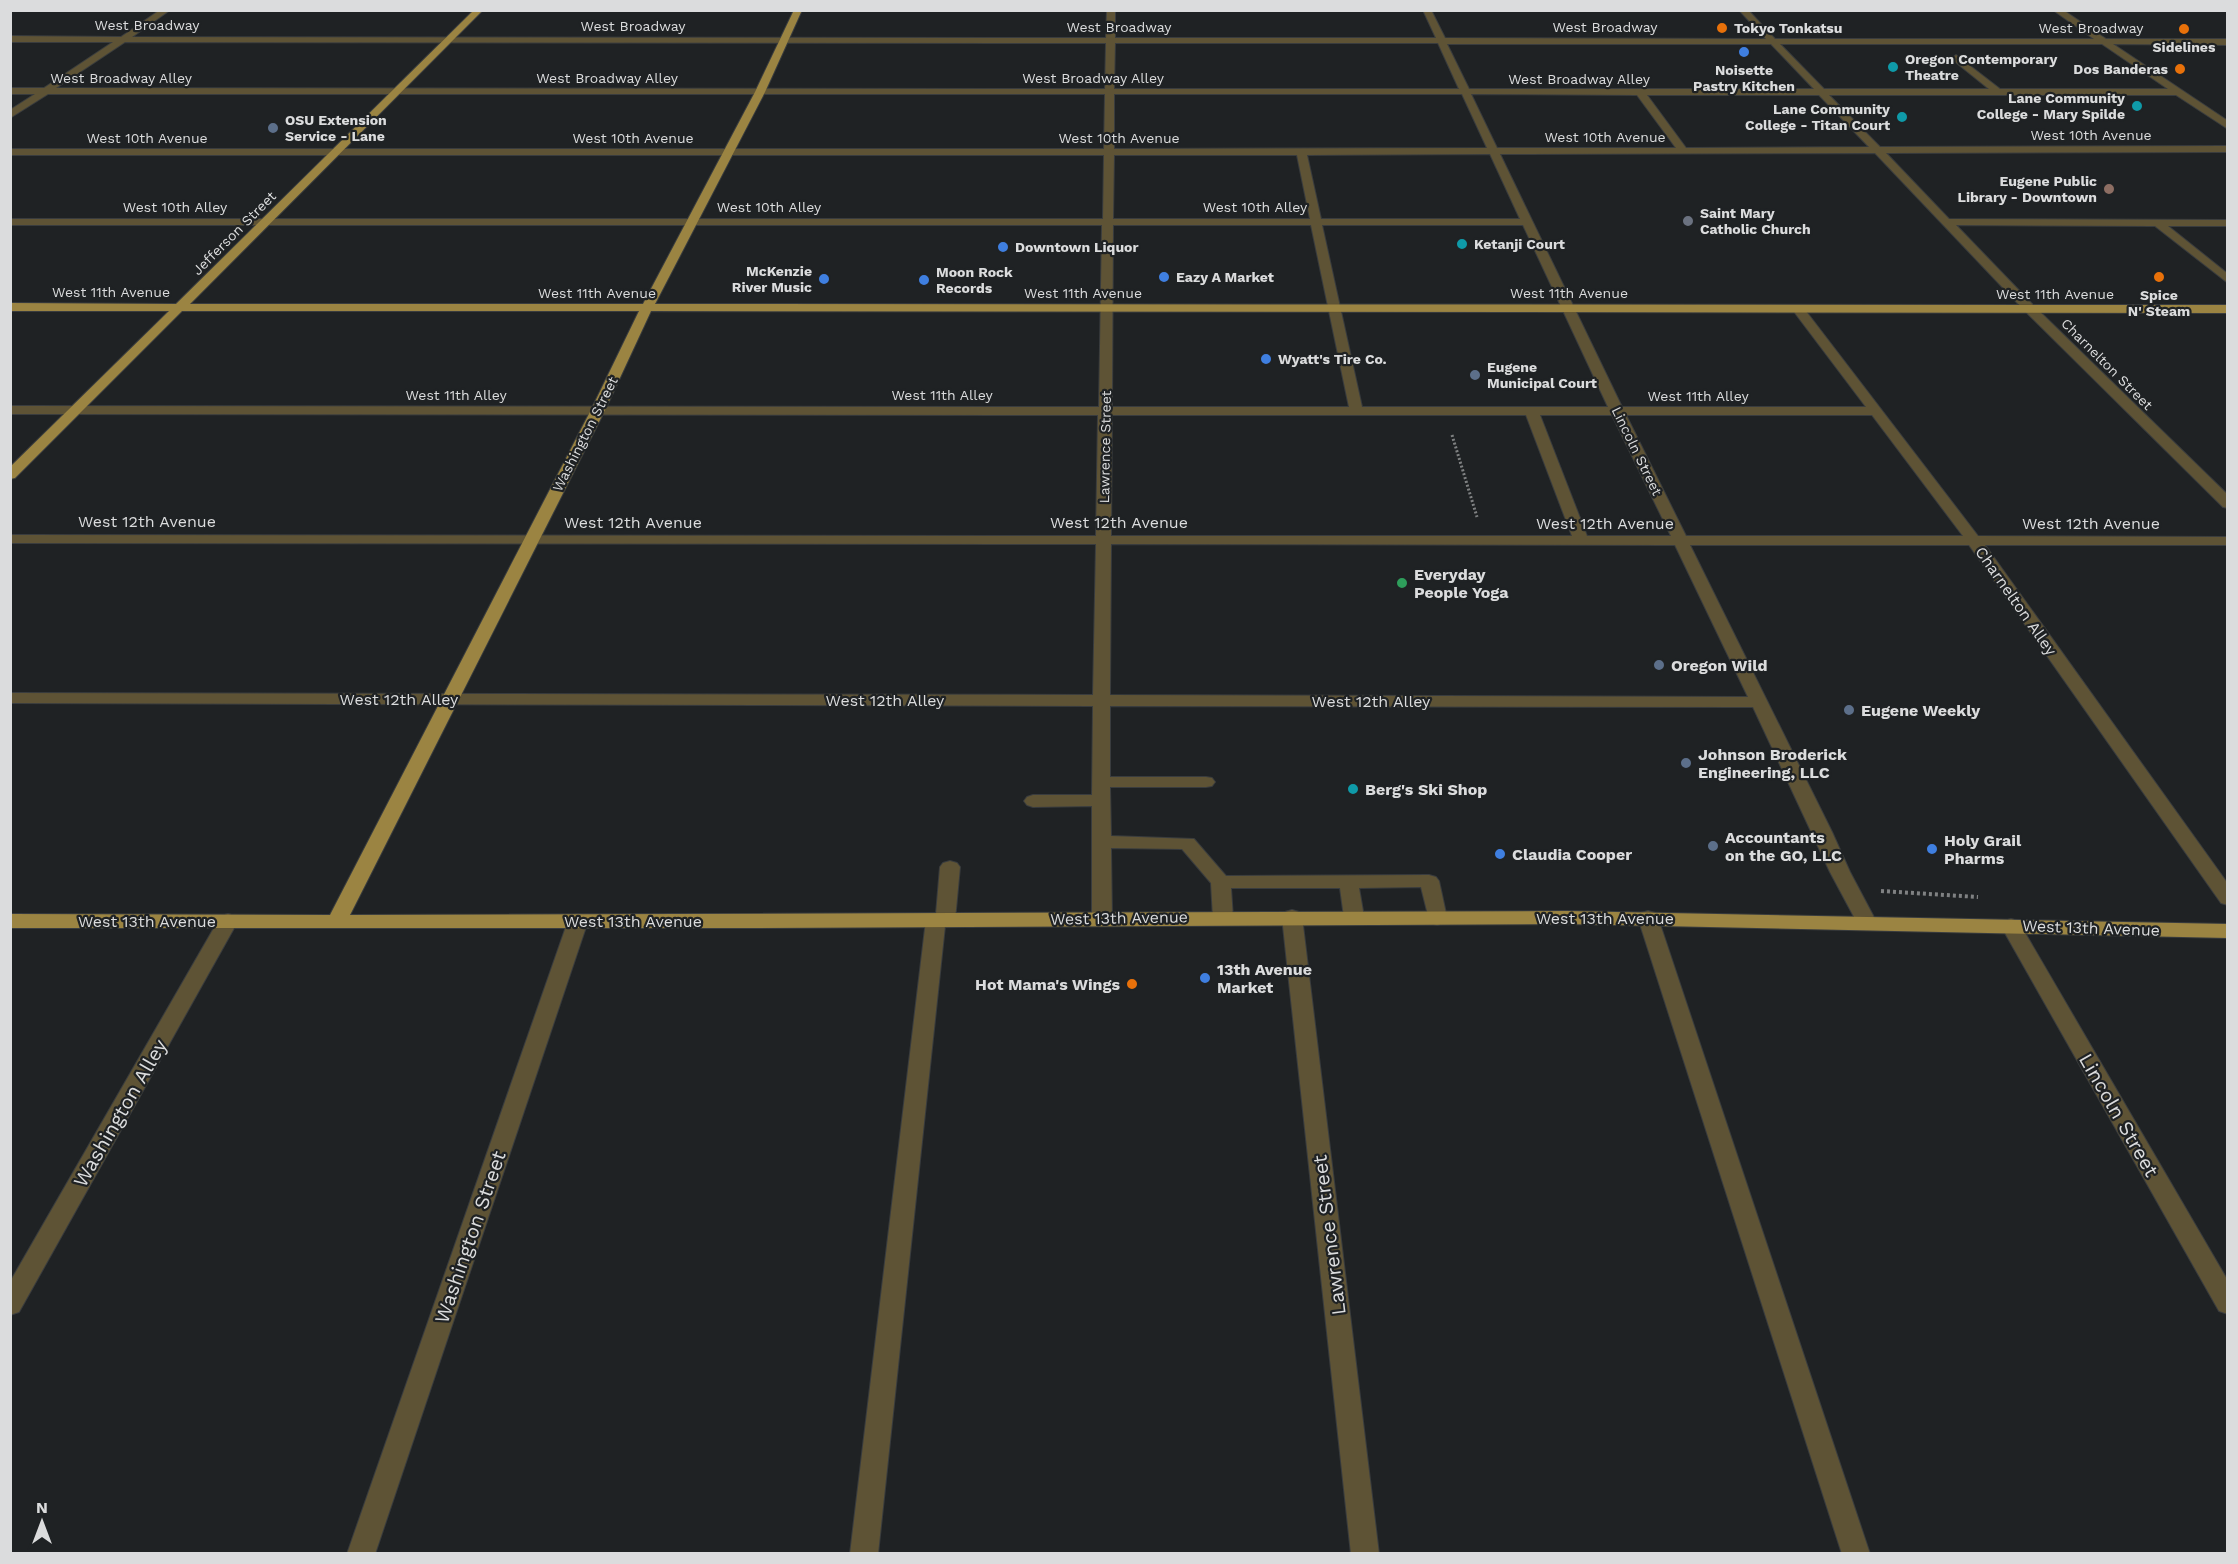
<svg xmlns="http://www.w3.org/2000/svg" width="2238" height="1564" font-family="'Work Sans',sans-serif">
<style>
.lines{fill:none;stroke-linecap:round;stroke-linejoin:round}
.minor-casing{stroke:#393c3e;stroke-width:2}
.major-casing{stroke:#393c3e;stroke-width:2}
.path-far1{stroke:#7f8182;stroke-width:3;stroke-dasharray:2 2;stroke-linecap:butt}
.path{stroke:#7f8182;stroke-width:4;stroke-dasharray:3 3;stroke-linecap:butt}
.minor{fill:#5e5335;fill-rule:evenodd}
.major{fill:#9b8442;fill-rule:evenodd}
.food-dot{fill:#e8710a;stroke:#1f2224;stroke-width:2}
.shop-dot{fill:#3f7fe0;stroke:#1f2224;stroke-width:2}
.culture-dot{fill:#0f9aa8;stroke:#1f2224;stroke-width:2}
.service-dot{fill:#5c6f8a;stroke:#1f2224;stroke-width:2}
.education-dot{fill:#8d6e63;stroke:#1f2224;stroke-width:2}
.worship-dot{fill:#6b7280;stroke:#1f2224;stroke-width:2}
.leisure-dot{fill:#2e9e5b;stroke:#1f2224;stroke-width:2}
.labels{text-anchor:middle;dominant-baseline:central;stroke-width:4.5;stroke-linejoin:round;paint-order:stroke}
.far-street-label{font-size:14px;fill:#dbdcdd;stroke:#1f2224}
.far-poi-label{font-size:14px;font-weight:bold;fill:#dbdcdd;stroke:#1f2224;text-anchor:start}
.street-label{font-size:16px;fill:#dbdcdd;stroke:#1f2224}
.poi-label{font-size:16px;font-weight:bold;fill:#dbdcdd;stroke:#1f2224;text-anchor:start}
.near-street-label{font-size:20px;fill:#dbdcdd;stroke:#1f2224}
</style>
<rect width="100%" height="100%" fill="#1f2224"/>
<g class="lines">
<!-- minor casing -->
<g class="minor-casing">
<path id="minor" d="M 160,10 L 170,10 L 132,37 L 1106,38 L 1107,10 L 1115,10 L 1115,38 L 1436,38 L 1423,10 L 1431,10 L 1445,38 L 1766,39 L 1739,10 L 1748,10 L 1775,39 L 2094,39 L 2053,10 L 2063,10 L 2106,39 L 2228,39 L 2228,45 L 2113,44 L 2228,121 L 2228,129 L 2176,95 L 1829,95 L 1880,147 L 2228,146 L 2228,152 L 1886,153 L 1949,219 L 2228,220 L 2228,226 L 2168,226 L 2228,274 L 2228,283 L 2155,226 L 1956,225 L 2034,306 L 2228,495 L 2228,508 L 2223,507 L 2026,312 L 1875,153 L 1500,154 L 1622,407 L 1866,407 L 1792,309 L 1798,305 L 1802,306 L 1978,536 L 2228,537 L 2228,545 L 1985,545 L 2228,884 L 2228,905 L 2221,903 L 1969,545 L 1690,545 L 1832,832 L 1850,872 L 1877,923 L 1874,928 L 1867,930 L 1860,928 L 1830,872 L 1753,707 L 1110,706 L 1110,777 L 1206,777 L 1212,778 L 1215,782 L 1212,786 L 1206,787 L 1110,787 L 1111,836 L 1194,839 L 1226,876 L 1429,875 L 1436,877 L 1439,881 L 1447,918 L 1444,923 L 1437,925 L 1430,923 L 1421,887 L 1359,888 L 1364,917 L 1361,922 L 1354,924 L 1347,922 L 1344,917 L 1340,888 L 1231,888 L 1233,918 L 1230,923 L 1223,925 L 1216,923 L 1213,918 L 1211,883 L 1182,849 L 1111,848 L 1112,919 L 1109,924 L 1102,926 L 1095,924 L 1092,919 L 1092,806 L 1033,807 L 1027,805 L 1024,801 L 1027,797 L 1033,795 L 1092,795 L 1093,706 L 10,703 L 10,693 L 1093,695 L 1096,544 L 10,543 L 10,535 L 1096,536 L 1098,415 L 10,414 L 10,406 L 1099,407 L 1102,225 L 10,225 L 10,219 L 1103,219 L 1104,155 L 10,155 L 10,149 L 1104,149 L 1105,94 L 48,94 L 10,118 L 10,110 L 35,94 L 10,94 L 10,88 L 44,88 L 113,42 L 10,42 L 10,36 L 121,37 ZM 125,42 L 1106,43 L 1105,89 L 56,88 ZM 1115,43 L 1438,43 L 1459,89 L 1114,89 ZM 1447,44 L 1771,44 L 1814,89 L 1469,89 ZM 1780,44 L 2102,44 L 2168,89 L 2000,89 L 1956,55 L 1952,58 L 1953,60 L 1989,89 L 1824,89 ZM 1114,94 L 1462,94 L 1487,148 L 1114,149 ZM 1471,94 L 1637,95 L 1676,148 L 1497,148 ZM 1647,95 L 1819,95 L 1869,147 L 1686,148 ZM 1490,154 L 1520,219 L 1321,219 L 1307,155 ZM 1114,155 L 1297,155 L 1310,219 L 1113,219 ZM 1113,225 L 1311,225 L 1349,407 L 1112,407 ZM 1322,225 L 1523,225 L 1608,407 L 1362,407 ZM 1112,415 L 1526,415 L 1572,536 L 1111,536 ZM 1540,415 L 1612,415 L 1671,536 L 1587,536 ZM 1626,415 L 1872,415 L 1963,536 L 1686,536 ZM 1111,544 L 1675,545 L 1748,697 L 1110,695 Z
M 950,861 L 957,863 L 960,867 L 955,920 L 952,925 L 945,926 L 878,1554 L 850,1554 L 926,920 L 929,915 L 936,914 L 940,867 L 943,863 Z
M 1292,910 L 1299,912 L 1302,917 L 1379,1554 L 1351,1554 L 1282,917 L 1285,912 Z
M 1648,911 L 1655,913 L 1658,918 L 1870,1554 L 1842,1554 L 1638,918 L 1641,913 Z
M 228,914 L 235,916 L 238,921 L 19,1312 L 10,1315 L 10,1282 L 218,921 L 221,916 Z
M 578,914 L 585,916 L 588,921 L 375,1554 L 347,1554 L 568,921 L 571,916 Z
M 2011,919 L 2018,921 L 2021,926 L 2228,1281 L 2228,1314 L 2219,1311 L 2001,926 L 2004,921 Z"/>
</g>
<!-- major casing -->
<g class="major-casing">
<path id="major" d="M 474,10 L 483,10 L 190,304 L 643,304 L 755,92 L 794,10 L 802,10 L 765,92 L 655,304 L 2228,305 L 2228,313 L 651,311 L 605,410 L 350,915 L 1566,911 L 2228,924 L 2228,938 L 1566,924 L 746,928 L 10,928 L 10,914 L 330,915 L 591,410 L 639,311 L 182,311 L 15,478 L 10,479 L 10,467 L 169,311 L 10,311 L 10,303 L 176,304 Z"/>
</g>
<!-- path-far1 -->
<path class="path-far1" d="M 1452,435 L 1477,517"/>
<!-- path -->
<path class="path" d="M 1881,891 L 1978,897"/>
<!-- minor -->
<use href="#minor" class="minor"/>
<!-- major -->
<use href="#major" class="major"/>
</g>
<!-- markers -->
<g class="food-dot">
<circle cx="1722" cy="28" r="6"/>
<circle cx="2184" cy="29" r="6"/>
<circle cx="2180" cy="69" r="6"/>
<circle cx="2159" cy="277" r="6"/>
<circle cx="1132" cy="984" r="6"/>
</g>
<g class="shop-dot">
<circle cx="1744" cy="52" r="6"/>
<circle cx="1003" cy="247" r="6"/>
<circle cx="1164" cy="277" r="6"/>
<circle cx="824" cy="279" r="6"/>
<circle cx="924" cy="280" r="6"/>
<circle cx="1266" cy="359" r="6"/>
<circle cx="1932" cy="849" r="6"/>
<circle cx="1500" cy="854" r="6"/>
<circle cx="1205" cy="978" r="6"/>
</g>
<g class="culture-dot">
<circle cx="1893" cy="67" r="6"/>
<circle cx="2137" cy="106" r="6"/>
<circle cx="1902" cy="117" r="6"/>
<circle cx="1462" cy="244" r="6"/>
<circle cx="1353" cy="789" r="6"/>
</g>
<g class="service-dot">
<circle cx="273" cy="128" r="6"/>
<circle cx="1475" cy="375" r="6"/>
<circle cx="1659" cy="665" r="6"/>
<circle cx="1849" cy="710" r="6"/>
<circle cx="1686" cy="763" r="6"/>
<circle cx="1713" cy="846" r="6"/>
</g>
<circle class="education-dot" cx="2109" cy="189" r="6"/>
<circle class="worship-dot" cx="1688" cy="221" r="6"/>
<circle class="leisure-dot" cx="1402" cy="583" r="6"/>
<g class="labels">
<!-- far-street labels -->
<g class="far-street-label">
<text x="147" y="25">West Broadway</text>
<text x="633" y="26">West Broadway</text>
<text x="1119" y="27">West Broadway</text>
<text x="1605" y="27">West Broadway</text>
<text x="2091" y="28">West Broadway</text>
<text x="121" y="78">West Broadway Alley</text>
<text x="607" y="78">West Broadway Alley</text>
<text x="1093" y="78">West Broadway Alley</text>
<text x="1579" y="79">West Broadway Alley</text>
<text x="2091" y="135">West 10th Avenue</text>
<text x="1605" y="137">West 10th Avenue</text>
<text x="147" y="138">West 10th Avenue</text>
<text x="633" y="138">West 10th Avenue</text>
<text x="1119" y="138">West 10th Avenue</text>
<text x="175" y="207">West 10th Alley</text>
<text x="769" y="207">West 10th Alley</text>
<text x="1255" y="207">West 10th Alley</text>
<text transform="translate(234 233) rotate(-45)">Jefferson Street</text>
<text x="111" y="292">West 11th Avenue</text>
<text x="597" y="293">West 11th Avenue</text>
<text x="1083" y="293">West 11th Avenue</text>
<text x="1569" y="293">West 11th Avenue</text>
<text x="2055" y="294">West 11th Avenue</text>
<text transform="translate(2107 364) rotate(45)">Charnelton Street</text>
<text x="456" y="395">West 11th Alley</text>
<text x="942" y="395">West 11th Alley</text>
<text x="1698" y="396">West 11th Alley</text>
<text transform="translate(585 434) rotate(-63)">Washington Street</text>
<text transform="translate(1105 447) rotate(-89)">Lawrence Street</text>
<text transform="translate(1637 451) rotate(64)">Lincoln Street</text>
</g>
<!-- far-poi labels -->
<g class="far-poi-label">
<text x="1734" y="28">Tokyo Tonkatsu</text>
<text x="2184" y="47" text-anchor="middle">Sidelines</text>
<text x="1905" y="59">Oregon Contemporary<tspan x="1905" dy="16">Theatre</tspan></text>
<text x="2168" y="69" text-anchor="end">Dos Banderas</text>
<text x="1744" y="70" text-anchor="middle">Noisette<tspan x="1744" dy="16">Pastry Kitchen</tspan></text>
<text x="2125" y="98" text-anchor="end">Lane Community<tspan x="2125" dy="16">College - Mary Spilde</tspan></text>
<text x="1890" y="109" text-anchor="end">Lane Community<tspan x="1890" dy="16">College - Titan Court</tspan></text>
<text x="285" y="120">OSU Extension<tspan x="285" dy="16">Service - Lane</tspan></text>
<text x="2097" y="181" text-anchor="end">Eugene Public<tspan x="2097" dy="16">Library - Downtown</tspan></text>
<text x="1700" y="213">Saint Mary<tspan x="1700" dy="16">Catholic Church</tspan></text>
<text x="1474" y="244">Ketanji Court</text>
<text x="1015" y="247">Downtown Liquor</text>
<text x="812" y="271" text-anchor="end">McKenzie<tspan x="812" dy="16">River Music</tspan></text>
<text x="936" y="272">Moon Rock<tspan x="936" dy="16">Records</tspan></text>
<text x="1176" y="277">Eazy A Market</text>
<text x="2159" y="295" text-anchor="middle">Spice<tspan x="2159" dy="16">N' Steam</tspan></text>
<text x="1278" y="359">Wyatt's Tire Co.</text>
<text x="1487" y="367">Eugene<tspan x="1487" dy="16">Municipal Court</tspan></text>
</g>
<!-- street labels -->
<g class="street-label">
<text x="147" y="521">West 12th Avenue</text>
<text x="633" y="522">West 12th Avenue</text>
<text x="1119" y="522">West 12th Avenue</text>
<text x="1605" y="523">West 12th Avenue</text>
<text x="2091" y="523">West 12th Avenue</text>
<text transform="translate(2016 601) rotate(55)">Charnelton Alley</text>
<text x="399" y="699">West 12th Alley</text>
<text x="885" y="700">West 12th Alley</text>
<text x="1371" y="701">West 12th Alley</text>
<text transform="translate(1119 918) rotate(-1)">West 13th Avenue</text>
<text x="1605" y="918">West 13th Avenue</text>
<text x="147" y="921">West 13th Avenue</text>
<text x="633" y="921">West 13th Avenue</text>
<text transform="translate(2091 928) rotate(2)">West 13th Avenue</text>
</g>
<!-- poi labels -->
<g class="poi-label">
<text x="1414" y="574">Everyday<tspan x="1414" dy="18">People Yoga</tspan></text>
<text x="1671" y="665">Oregon Wild</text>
<text x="1861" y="710">Eugene Weekly</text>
<text x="1698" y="754">Johnson Broderick<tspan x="1698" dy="18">Engineering, LLC</tspan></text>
<text x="1365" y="789">Berg's Ski Shop</text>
<text x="1725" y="837">Accountants<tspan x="1725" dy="18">on the GO, LLC</tspan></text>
<text x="1944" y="840">Holy Grail<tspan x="1944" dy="18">Pharms</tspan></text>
<text x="1512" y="854">Claudia Cooper</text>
<text x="1217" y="969">13th Avenue<tspan x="1217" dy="18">Market</tspan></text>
<text x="1120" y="984" text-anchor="end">Hot Mama's Wings</text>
</g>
<!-- near-street labels -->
<g class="near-street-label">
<text transform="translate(120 1113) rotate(-60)">Washington Alley</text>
<text transform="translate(2119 1115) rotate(60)">Lincoln Street</text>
<text transform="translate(1329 1235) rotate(-97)">Lawrence Street</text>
<text transform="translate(470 1237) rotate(-71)">Washington Street</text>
</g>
</g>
<!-- border -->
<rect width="2238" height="1564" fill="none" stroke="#dbdcdd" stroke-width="24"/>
<!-- north arrow -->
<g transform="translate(42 1522)" stroke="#1f2224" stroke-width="4.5" paint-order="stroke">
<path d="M0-4.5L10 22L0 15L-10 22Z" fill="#dbdcdd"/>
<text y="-9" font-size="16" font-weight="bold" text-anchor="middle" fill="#dbdcdd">N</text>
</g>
</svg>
